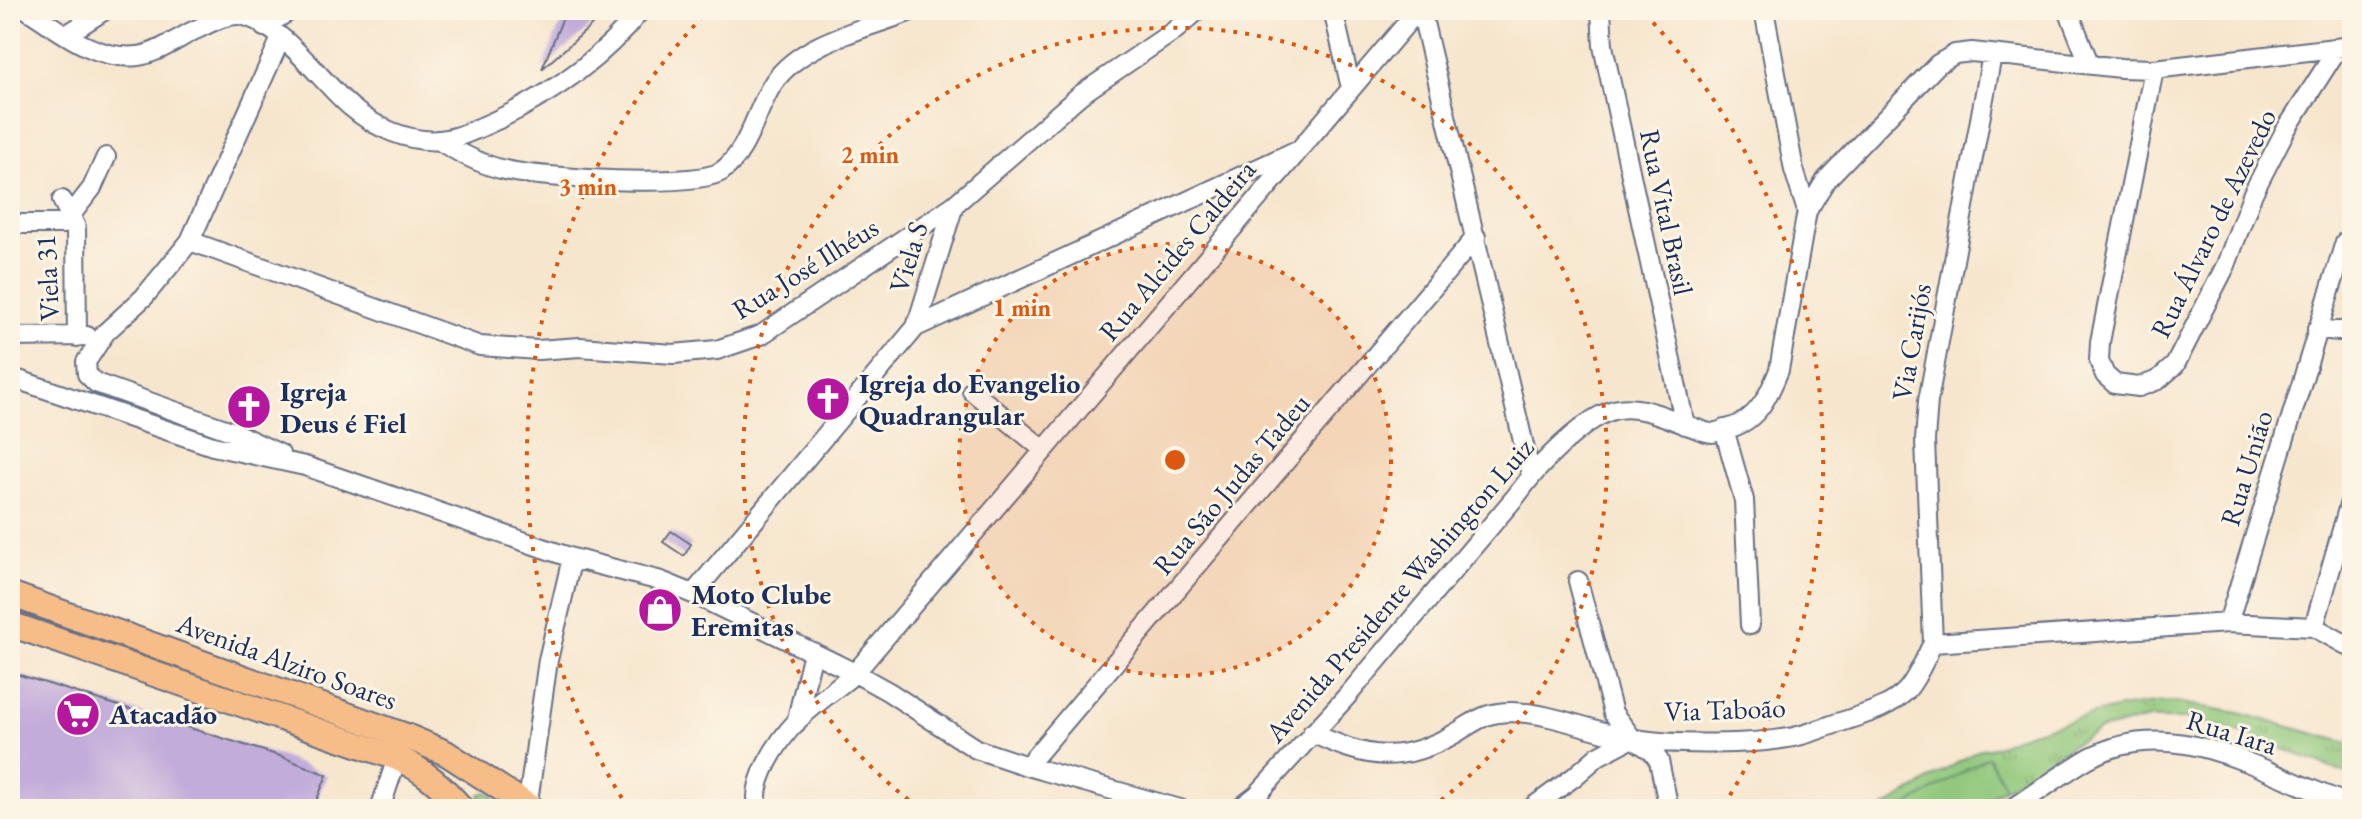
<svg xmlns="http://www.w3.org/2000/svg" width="2362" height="819" font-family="'EB Garamond',serif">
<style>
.grass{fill:url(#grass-tufts);stroke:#567c6c;stroke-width:2}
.garden{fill:#91c87b;stroke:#567c6c;stroke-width:2}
.building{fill:#c2acda}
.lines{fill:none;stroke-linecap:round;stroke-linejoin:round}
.minor-casing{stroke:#686f85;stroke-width:22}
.major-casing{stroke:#686f85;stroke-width:28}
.minor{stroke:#fff;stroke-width:18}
.major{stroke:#f7bd88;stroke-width:24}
.ring{fill:none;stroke:#de5710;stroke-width:4;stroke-dasharray:4 8}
.labels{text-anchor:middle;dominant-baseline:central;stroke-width:6;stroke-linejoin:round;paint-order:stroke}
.street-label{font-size:28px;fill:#1b2f5e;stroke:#fcf5e5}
.poi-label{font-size:28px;font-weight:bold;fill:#1b2f5e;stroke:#fcf5e5;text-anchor:start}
.centre{fill:#de5710;stroke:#fcf5e5;stroke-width:4}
.ring-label{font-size:24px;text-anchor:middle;font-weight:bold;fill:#de5710;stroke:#fcf5e5;stroke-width:6;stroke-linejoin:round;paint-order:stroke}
</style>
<defs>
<pattern id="grass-tufts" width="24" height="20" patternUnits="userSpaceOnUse" patternTransform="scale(2)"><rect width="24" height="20" fill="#91c87b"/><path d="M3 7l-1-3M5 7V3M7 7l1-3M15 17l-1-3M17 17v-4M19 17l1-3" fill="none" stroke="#76a368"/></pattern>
</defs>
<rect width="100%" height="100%" fill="#fcf5e5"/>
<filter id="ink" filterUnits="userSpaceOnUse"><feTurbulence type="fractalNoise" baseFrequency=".0125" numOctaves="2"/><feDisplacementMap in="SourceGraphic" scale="16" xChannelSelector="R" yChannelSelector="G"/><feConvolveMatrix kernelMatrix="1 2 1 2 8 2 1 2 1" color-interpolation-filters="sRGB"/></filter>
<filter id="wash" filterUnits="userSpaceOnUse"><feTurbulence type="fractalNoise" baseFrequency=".006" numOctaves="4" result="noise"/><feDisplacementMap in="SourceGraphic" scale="32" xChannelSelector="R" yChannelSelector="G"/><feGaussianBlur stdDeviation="1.8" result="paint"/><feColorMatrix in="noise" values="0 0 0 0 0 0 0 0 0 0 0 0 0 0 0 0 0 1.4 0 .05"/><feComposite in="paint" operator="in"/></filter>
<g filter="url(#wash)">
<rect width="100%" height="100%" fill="#f7e6ce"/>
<!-- grass -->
<path class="grass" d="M 2176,702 L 2239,713 L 2352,744 L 2352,776 L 2233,729 L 2186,719 L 2149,719 L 2099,730 L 2072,745 L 1972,809 L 1882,809 L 1980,749 C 1995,750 2013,737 2028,733 C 2077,718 2124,703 2176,702 Z
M 488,792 L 506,809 L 482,809 L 479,803 L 480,794 Z"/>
<!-- garden -->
<path class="garden" d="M 1988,757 L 2005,787 L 1972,809 L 1902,809 Z"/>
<g id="blocks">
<!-- building -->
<path class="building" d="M 566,10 L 603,10 L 591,26 L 542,69 Z
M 824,384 L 840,400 L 830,411 L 813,394 Z
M 671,531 L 691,544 L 684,556 L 663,542 Z
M 10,672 L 280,756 L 327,775 L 313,809 L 10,809 Z"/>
</g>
</g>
<g filter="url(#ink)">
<use href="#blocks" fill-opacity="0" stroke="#686f85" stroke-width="2"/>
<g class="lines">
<!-- minor casing -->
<g class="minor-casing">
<path id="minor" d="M 28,10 C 61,32 97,61 138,56 C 156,54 177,39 193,31 C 207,25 224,14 239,15 C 279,20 322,83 351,107 C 374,127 409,143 440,140 C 460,138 479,128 497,120 C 554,93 602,59 641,10
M 1333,10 L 1351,88
M 1421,10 L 1531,475
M 1601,10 L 1603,46 L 1685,425
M 1764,10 L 1794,170 L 1807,211
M 2068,10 L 2089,63
M 264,27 L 291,10
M 66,35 L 105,10
M 2154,69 L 2100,342 L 2099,361 L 2105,375 L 2115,384 L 2139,387 L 2158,380 L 2175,365 L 2226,265 L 2253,193 L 2285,131 L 2338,48
M 438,140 C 459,153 481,165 505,170 C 539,178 696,189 722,171 C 749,151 756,109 774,82 C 804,40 868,29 913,10
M 62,200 L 76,227 L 77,337
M 10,224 L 64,224 L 92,188 L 106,157
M 190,241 L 480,346 L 538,350 L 580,347 L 673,354 L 717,350 L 761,335 L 954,205 L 1080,95 L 1174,31 L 1198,10
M 916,327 L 954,205
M 2317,329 L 2352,332
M 10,337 L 87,336
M 10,377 L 213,446 L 305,466 L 572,558 L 661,581 L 693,594 L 855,673 L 889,692 L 976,749 L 1027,766 L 1180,809
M 972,391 L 1044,450
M 1724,429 L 1744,500 L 1750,625
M 280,454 L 231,431 L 96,383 L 87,374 L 86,362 L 105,333 L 144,297 L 190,241 L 281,38
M 1578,581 L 1613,713 L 1632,738 L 1652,751 L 1659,761 L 1669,809
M 693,594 L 916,327 L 1293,152
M 2228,623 L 2345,242
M 2314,627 L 2352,495
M 1933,643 L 1925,440 L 1928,401 L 1992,55
M 796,723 L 813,652
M 1312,733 C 1368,759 1401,765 1456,733 C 1477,720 1486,712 1512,712 C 1552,713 1591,731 1630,738 C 1673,746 1752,745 1794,737 C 1812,733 1830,725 1847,720 C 1868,713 1890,707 1906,691 C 1918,678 1925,658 1933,643 L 2228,623 L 2314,627 L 2352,648
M 1027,766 L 1476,237
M 380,809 L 397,758
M 527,809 L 548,660 L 572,558
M 759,809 C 749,783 779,740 797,721 C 814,704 836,689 855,673 L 1418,10
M 1239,809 L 1257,795 L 1348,695 L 1517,495 C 1536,468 1585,415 1618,409 C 1644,405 1671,420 1695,428 C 1700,430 1707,433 1712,433 C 1718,432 1725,429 1730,428 C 1758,420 1769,395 1779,370 L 1807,211 L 1826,180 L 1938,64 L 1955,54 L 1972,52 L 2121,68 L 2154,69 L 2352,46
M 1530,809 L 1574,777 L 1598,756 L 1632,738
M 2012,809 C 2038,792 2063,773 2089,758 C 2177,710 2269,778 2352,805"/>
</g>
<!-- major casing -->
<g class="major-casing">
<path id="major" d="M 10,594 L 406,736 L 446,753 L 533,809
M 10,624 L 397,758 C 424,770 443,787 462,809"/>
</g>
<!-- minor -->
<use href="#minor" class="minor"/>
<!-- major -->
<use href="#major" class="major"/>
</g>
</g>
<!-- distance rings -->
<circle cx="1175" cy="460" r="216" fill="#de5710" fill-opacity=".12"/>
<g class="ring">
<circle cx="1175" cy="460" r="216"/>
<path d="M918 807A432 432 0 1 1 1432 807"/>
<path d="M628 808A648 648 0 0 1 705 14M1645 14A648 648 0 0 1 1722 808"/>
</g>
<!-- icons -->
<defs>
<g id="church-disc" transform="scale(2.3)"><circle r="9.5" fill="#b5179e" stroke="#fcf5e5"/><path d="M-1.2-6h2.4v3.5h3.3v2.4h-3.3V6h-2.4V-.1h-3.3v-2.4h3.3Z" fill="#fff"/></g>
<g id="shop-disc" transform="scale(2.3)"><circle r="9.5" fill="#b5179e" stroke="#fcf5e5"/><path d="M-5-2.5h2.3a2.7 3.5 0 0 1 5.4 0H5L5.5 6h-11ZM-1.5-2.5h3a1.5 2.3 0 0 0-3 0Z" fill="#fff"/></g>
<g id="supermarket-disc" transform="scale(2.3)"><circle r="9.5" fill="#b5179e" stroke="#fcf5e5"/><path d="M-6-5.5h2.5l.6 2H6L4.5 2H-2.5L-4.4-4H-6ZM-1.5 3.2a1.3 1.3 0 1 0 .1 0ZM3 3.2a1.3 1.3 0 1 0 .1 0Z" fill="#fff"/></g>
</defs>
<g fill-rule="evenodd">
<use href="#church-disc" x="828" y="399"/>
<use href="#church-disc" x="249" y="407"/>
<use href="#shop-disc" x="660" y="610"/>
<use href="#supermarket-disc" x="78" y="714"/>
</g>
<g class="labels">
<!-- street labels -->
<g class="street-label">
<text transform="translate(1667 212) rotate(78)">Rua Vital Brasil</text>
<text transform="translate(2213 223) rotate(-64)">Rua Álvaro de Azevedo</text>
<text transform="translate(1177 250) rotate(-50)">Rua Alcides Caldeira</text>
<text transform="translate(908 257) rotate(-73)">Viela S</text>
<text transform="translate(805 268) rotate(-32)">Rua José Ilhéus</text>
<text transform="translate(47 278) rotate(-93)">Viela 31</text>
<text transform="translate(1911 342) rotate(-80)">Via Carijós</text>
<text transform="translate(2246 468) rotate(-73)">Rua União</text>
<text transform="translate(1231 484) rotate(-50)">Rua São Judas Tadeu</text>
<text transform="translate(1399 590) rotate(-49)">Avenida Presidente Washington Luiz</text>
<text transform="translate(287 661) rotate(20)">Avenida Alziro Soares</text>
<text transform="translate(1725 709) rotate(-2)">Via Taboão</text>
<text transform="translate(2232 732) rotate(17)">Rua Iara</text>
</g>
<!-- poi labels -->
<g class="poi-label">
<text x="859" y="383">Igreja do Evangelio<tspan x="859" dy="32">Quadrangular</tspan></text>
<text x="280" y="391">Igreja<tspan x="280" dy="32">Deus é Fiel</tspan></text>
<text x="691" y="594">Moto Clube<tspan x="691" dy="32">Eremitas</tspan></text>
<text x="109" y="714">Atacadão</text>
</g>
</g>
<circle cx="1175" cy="460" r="12" class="centre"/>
<g class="ring-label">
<text x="870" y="163">2 min</text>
<text x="588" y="195">3 min</text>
<text x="1022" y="316">1 min</text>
</g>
<!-- margin -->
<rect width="2362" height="819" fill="none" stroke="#fcf5e5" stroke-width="40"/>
</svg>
